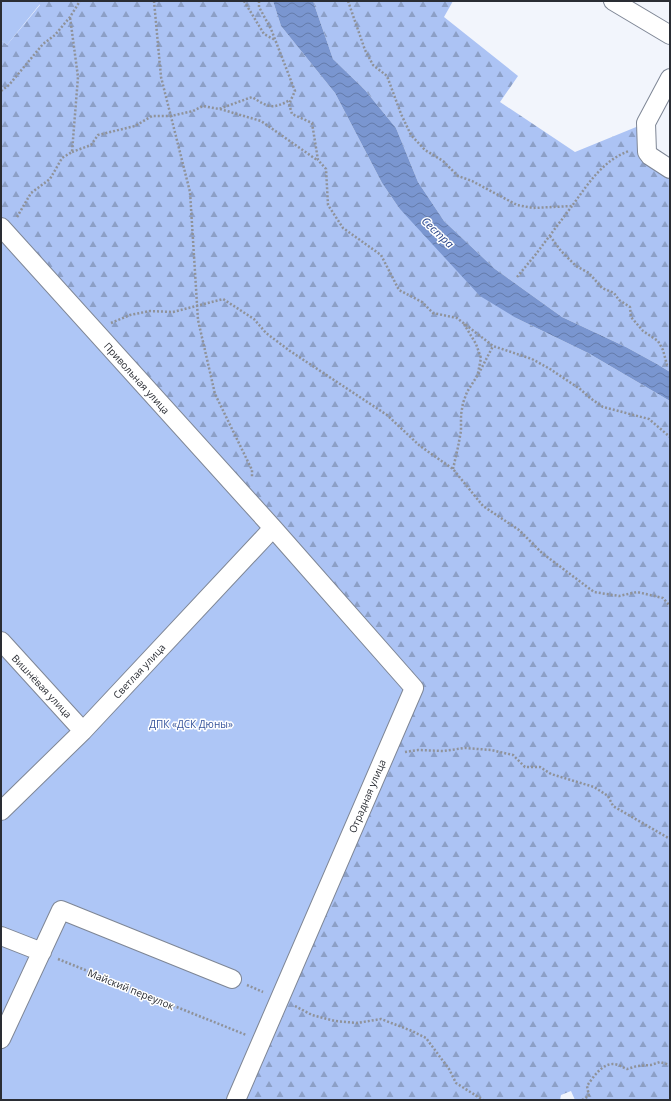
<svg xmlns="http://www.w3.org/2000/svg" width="671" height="1101" font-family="'Open Sans',sans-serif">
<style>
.green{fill:#aec6f6}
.forest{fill:url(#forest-firs)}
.water{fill:url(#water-waves)}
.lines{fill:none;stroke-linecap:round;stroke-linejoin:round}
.minor-casing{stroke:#7e8695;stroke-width:20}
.path{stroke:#8f9299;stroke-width:2.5;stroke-dasharray:2 2;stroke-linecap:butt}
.minor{stroke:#fff;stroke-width:18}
.labels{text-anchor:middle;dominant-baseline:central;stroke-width:3;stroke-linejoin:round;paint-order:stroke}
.street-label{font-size:10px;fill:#2a2d34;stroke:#fff}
.park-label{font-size:10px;fill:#35539b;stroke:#fff}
.water-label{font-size:11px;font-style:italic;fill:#244086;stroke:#fff}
</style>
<defs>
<pattern id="forest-firs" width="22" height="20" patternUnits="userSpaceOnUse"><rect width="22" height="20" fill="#acc3f4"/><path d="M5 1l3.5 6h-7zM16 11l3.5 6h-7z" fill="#8c9fc6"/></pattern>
<pattern id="water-waves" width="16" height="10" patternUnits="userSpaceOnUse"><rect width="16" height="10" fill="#7a96d0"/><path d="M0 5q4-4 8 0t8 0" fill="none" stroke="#647baa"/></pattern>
</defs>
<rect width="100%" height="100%" fill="#f2f5fc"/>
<!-- green -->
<path class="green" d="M 1,1 L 36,1 L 40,4 L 7,45 L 1,40 Z
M 1,227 L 414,688 L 236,1100 L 1,1100 Z"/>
<!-- forest -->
<path class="forest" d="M 36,1 L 273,1 L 281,26 L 335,93 L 382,183 L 399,208 L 516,318 L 588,353 L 670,401 L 670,1100 L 575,1100 L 571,1091 L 561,1095 L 560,1100 L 236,1100 L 414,688 L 1,227 L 1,40 L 7,45 L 40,5 Z
M 313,1 L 453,1 L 444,17 L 518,76 L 500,102 L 575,152 L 646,123 L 647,152 L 670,169 L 670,372 L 657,364 L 626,347 L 562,317 L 495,269 L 444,221 L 418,182 L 396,128 L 365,90 L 333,59 Z"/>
<!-- water -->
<path class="water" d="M 273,1 L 313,1 L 333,59 L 365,90 L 396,128 L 418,182 L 444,221 L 495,269 L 562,317 L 626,347 L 657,364 L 670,372 L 670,401 L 588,353 L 516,318 L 480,296 L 399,208 L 382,183 L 335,93 L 281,26 Z"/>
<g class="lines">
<!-- minor casing -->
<g class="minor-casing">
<path id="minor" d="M 613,1 L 670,35
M 670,78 L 646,123 L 647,152 L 650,156 L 670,169
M 1,227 L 273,528 L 414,688 L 236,1100
M 1,641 L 83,731
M 1,811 L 83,731 L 273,528
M 1,936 L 42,952
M 1,1039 L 61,910 L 232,979"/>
</g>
<!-- path -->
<path class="path" d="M 154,1 L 161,77 L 190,192 L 198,320 L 215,394 L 252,470 L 252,478
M 244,1 L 264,34 L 275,40
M 259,1 L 259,7 L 271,29 L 295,91 L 289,104 L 292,114 L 312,123 L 318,160 L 326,169 L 328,205 L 343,228 L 381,255 L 399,290 L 422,302 L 433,313 L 457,318 L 493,346 L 532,359 L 550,369 L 580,389 L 590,398 L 603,407 L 649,419 L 670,437
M 348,1 L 365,50 L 373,65 L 387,76 L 401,114 L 411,135 L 425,150 L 443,161 L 458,176 L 472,181 L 517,205 L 533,208 L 572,206 C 588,184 603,160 629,151
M 1,91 L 9,85 L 43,44 L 55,35 L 70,17 L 80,1
M 220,109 L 261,121 L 317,160
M 72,152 L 91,145 L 98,135 L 135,126 L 152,116 L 171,116 L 193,111 L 203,106 L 219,109 L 252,97 C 268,107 272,110 290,100
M 17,217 L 31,193 L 50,179 L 62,158 L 72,152 L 78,77 L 70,17
M 550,236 L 561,251 L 576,266 L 589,273 L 602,288 L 614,293 L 619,300 L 630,307 L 631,317 L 643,331 L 658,341 L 663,350 L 667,365 L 670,366
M 517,277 L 536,254 L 572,206
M 111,323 L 130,315 L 150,311 L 173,312 L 223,299 L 254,319 L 266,333 L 290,351 L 387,415 L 420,446 L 453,469 L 483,506 L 519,530 L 542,553 L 594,592 L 619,596 L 637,592 L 663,598 L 670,606
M 464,324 L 476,344 L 481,358 L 478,373
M 453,469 L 458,447 L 461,431 L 461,415 L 463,403 L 467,392 L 479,373 L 493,346
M 405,752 L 418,750 L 443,751 L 465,748 L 491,750 L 513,755 L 525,767 L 540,767 L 551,774 L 594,787 L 608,796 L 613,806 L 670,839
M 58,959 L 246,1035
M 247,985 L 263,992
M 295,1006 L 312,1015 L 335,1021 L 357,1023 L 381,1019 L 412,1031 L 426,1038 L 449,1069 L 456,1083 L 483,1100
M 582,1100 L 589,1096 L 587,1086 C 594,1076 604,1060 618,1065 C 621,1066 624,1068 627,1069 L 637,1066 L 651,1065 L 660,1062 L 670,1065"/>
<!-- minor -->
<use href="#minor" class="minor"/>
</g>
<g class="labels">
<!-- street labels -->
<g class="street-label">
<text transform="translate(137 378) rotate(48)">Привольная улица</text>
<text transform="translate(139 671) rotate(-47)">Светлая улица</text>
<text transform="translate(42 686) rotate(47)">Вишнёвая улица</text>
<text transform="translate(367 796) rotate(-67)">Отрадная улица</text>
<text transform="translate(131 989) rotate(22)">Майский переулок</text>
</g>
<!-- park labels -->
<g class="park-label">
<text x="191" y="724">ДПК «ДСК Дюны»</text>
</g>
<!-- water labels -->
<g class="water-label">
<text transform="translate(438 232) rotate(43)">Сестра</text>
</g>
</g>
<!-- border -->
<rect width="671" height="1101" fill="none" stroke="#2a2d34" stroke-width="4"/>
</svg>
